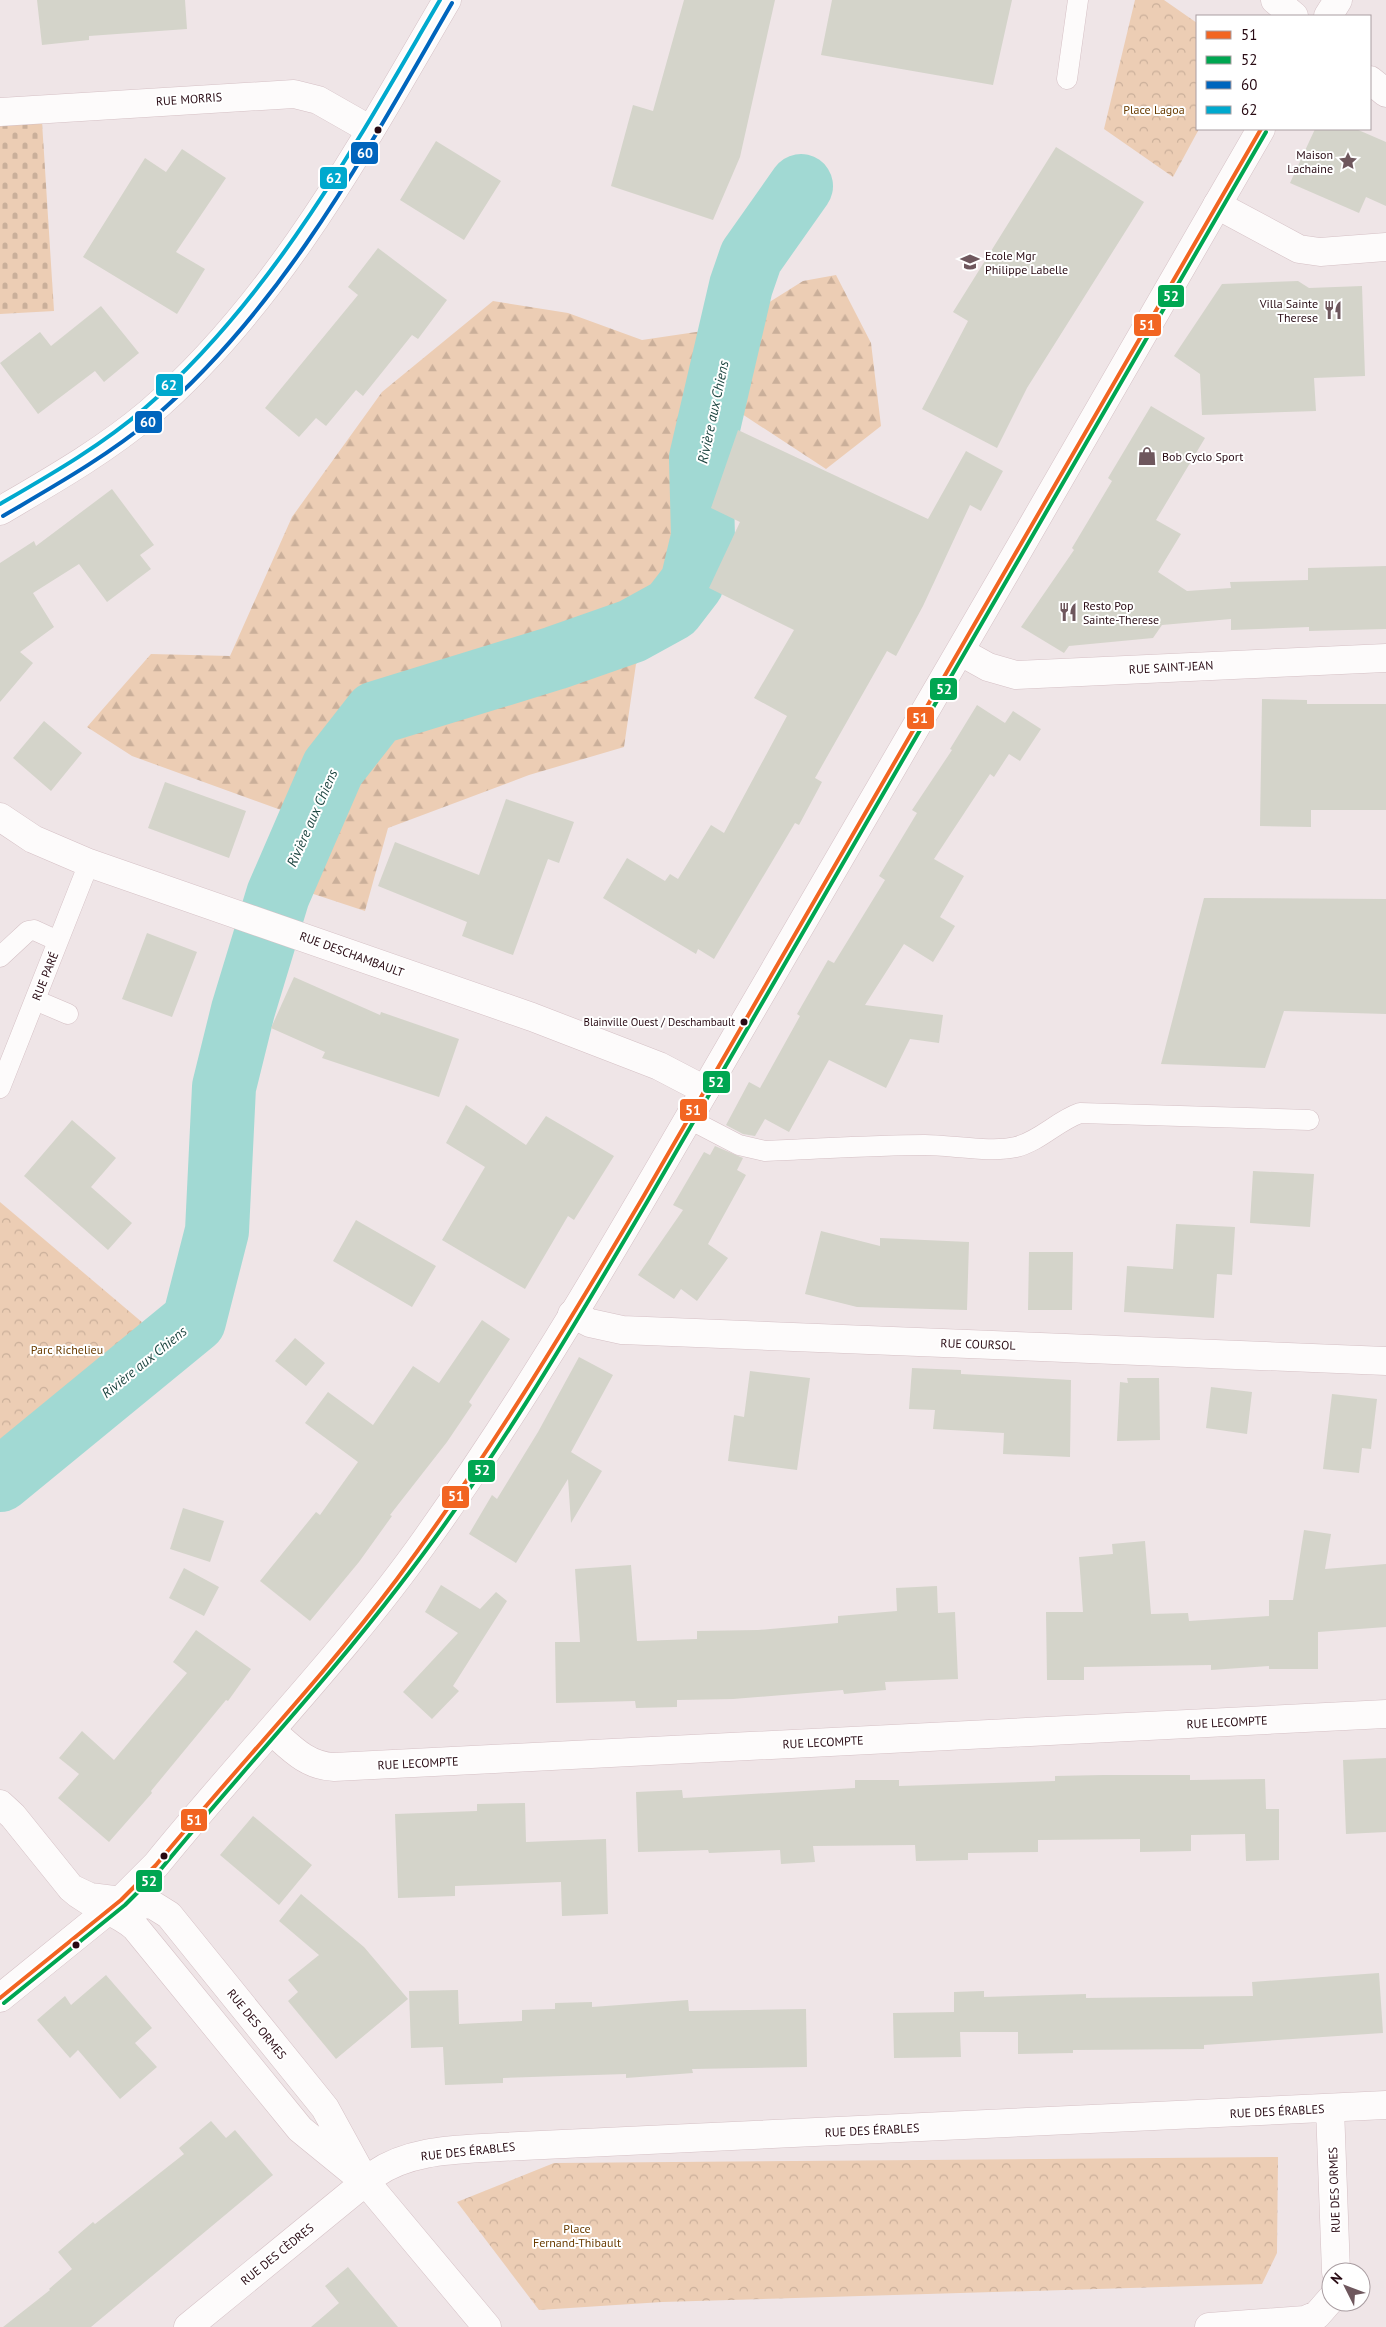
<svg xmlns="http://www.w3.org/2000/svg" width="1386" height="2327" font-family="'PT Sans',sans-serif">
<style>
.forest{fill:url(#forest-firs)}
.cemetery{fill:url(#cemetery-stones)}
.park{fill:url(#park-crowns)}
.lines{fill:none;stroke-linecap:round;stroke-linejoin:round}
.river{stroke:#a1d9d3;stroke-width:64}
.building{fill:#d4d4ca}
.service-casing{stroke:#d5c0c5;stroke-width:21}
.minor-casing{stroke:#d5c0c5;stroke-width:29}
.tertiary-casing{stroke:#d5c0c5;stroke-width:29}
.service{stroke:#fdfbfb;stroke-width:20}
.minor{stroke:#fdfbfb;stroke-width:28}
.tertiary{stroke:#fdfbfb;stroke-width:28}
.bus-1-casing{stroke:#fff;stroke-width:8}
.bus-2-casing{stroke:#fff;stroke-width:8}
.bus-3-casing{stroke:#fff;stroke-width:8}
.bus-4-casing{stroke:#fff;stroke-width:8}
.bus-1{stroke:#f26522;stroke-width:4}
.bus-2{stroke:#00a651;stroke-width:4}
.bus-3{stroke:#0065bd;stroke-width:4}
.bus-4{stroke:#00a9ce;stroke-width:4}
.bus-dot{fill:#280a13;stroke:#fff;stroke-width:2}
.labels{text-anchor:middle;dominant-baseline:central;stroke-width:4;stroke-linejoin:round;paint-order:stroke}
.bus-label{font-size:11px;fill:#280a13;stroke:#fff;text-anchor:end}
.street-label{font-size:12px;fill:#280a13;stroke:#fff}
.park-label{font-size:12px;fill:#693c00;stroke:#fff}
.poi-label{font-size:12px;fill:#280a13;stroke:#fff;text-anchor:start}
.water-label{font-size:14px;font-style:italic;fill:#1d4540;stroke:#fff}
.line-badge{stroke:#fff;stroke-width:2}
.badge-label{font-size:14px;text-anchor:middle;font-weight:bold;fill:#fff}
</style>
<defs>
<pattern id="forest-firs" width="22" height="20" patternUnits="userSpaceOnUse" patternTransform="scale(1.25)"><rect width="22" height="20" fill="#eccdb4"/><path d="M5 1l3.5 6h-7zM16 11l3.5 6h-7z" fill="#caaf9a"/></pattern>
<pattern id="cemetery-stones" width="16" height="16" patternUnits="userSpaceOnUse" patternTransform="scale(1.25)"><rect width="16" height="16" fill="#eccdb4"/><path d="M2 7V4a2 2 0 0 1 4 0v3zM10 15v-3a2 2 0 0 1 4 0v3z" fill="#caaf9a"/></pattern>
<pattern id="park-crowns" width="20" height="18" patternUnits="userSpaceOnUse" patternTransform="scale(1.25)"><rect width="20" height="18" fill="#eccdb4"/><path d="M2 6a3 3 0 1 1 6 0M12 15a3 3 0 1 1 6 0" fill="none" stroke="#caaf9a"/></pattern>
</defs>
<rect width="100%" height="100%" fill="#efe5e7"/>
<!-- forest -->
<path class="forest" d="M 836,275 L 871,343 L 881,426 L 826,469 L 742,414 L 680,495 L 719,553 L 692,609 L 636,664 L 624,747 L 529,775 L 388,828 L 365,911 L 265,878 L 281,810 L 132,756 L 87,727 L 151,654 L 230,656 L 292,517 L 382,392 L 493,301 L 568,313 L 642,340 L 730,327 L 803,281 Z"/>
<!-- cemetery -->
<path class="cemetery" d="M 41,106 L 54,311 L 0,314 L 0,109 Z"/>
<!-- park -->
<path class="park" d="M 1135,0 L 1164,0 L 1197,23 L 1197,129 L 1199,129 L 1173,177 L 1104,129 Z
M 0,1202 L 169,1345 L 0,1511 Z
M 1278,2157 L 1277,2253 L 1262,2284 L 662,2302 L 539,2310 L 457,2202 L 554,2163 Z"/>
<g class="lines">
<!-- river -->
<path class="river" d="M 0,1480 L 194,1321 L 217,1231 L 224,1087 L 243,1010 L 278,895 L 333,768 L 376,713 L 555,658 L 632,631 L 672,609 L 692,583 L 703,537 L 701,458 L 741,286 L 751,257 L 801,186"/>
</g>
<!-- building -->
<path class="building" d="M 37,0 L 185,0 L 187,29 L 89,36 L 89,40 L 42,45 Z
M 684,0 L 775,0 L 740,157 L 713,220 L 611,186 L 633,105 L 653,111 Z
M 832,0 L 1012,0 L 993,85 L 821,55 Z
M 1315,129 L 1356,129 L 1386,142 L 1386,206 L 1366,197 L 1359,213 L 1290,183 Z
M 436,141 L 501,181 L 464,240 L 400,200 Z
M 1056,147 L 1144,202 L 1027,388 L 997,448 L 922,409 L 968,321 L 953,312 Z
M 182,149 L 226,178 L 176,252 L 205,269 L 177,314 L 83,257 L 145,158 L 166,172 Z
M 378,248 L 447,300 L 418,339 L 412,335 L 363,396 L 356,390 L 326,426 L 316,418 L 299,437 L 265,408 L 358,295 L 348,287 Z
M 1298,281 L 1309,288 L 1362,286 L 1365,376 L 1314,378 L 1316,411 L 1202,415 L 1200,374 L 1174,356 L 1222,284 Z
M 101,306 L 139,353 L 104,382 L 95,371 L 38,414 L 0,363 L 40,332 L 51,346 Z
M 1151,406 L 1205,438 L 1156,520 L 1181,534 L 1158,572 L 1187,591 L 1231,588 L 1230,582 L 1308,580 L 1308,568 L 1386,566 L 1386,629 L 1309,631 L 1309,627 L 1231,630 L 1231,619 L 1162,625 L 1153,638 L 1069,646 L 1064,653 L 1021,627 L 1074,550 L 1072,548 L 1112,481 L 1108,478 Z
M 738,430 L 928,519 L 966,451 L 1003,471 L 981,511 L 970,505 L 923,606 L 896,656 L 887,651 L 815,778 L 822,782 L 799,825 L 795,823 L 714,959 L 698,949 L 696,954 L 603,898 L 627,858 L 665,881 L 670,874 L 678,879 L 711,825 L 724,833 L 787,716 L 754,698 L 794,630 L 709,588 L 740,522 L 711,508 Z
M 112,489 L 154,545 L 140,555 L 151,569 L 107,602 L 79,564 L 33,593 L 54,627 L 20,652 L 33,663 L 0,702 L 0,563 L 34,541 L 36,546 Z
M 1262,699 L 1307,700 L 1307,704 L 1386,704 L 1386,810 L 1311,810 L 1311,827 L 1260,826 Z
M 977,705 L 1005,723 L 1013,711 L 1041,729 L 1020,761 L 1009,754 L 994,777 L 990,774 L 934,859 L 964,876 L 940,917 L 955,926 L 933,962 L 904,944 L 865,1005 L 943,1015 L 939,1043 L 910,1039 L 886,1088 L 829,1060 L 789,1132 L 765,1119 L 755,1136 L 743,1134 L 726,1125 L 749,1082 L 760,1088 L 800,1016 L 797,1014 L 828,960 L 834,963 L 885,880 L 879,876 L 917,813 L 912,810 L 952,750 L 950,749 Z
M 44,721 L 82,753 L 51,791 L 13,758 Z
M 165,782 L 246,811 L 229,858 L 148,828 Z
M 506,799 L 574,822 L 559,863 L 548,859 L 513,955 L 462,936 L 467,922 L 378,886 L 395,842 L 479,875 Z
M 1204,898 L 1386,899 L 1386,1014 L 1284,1011 L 1265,1068 L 1161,1064 Z
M 147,933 L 197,952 L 172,1017 L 122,999 Z
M 294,977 L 380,1015 L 381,1012 L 459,1039 L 439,1097 L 322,1058 L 325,1052 L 271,1028 Z
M 466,1105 L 526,1145 L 546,1116 L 614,1156 L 574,1220 L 568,1216 L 525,1289 L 442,1240 L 485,1167 L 446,1143 Z
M 72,1120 L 116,1158 L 91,1187 L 132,1223 L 108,1250 L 24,1176 Z
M 715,1146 L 743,1158 L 737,1170 L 746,1175 L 708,1244 L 728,1258 L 697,1301 L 681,1289 L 674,1299 L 638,1275 L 683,1210 L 673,1205 L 704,1152 L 710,1155 Z
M 1253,1171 L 1314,1174 L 1310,1227 L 1250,1223 Z
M 356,1220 L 436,1266 L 412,1307 L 333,1261 Z
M 1176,1224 L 1235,1227 L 1232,1275 L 1217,1274 L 1214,1318 L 1124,1312 L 1127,1266 L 1173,1269 Z
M 821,1231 L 880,1246 L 880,1238 L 969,1242 L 967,1310 L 857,1307 L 805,1294 Z
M 1029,1252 L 1073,1252 L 1072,1310 L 1028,1310 Z
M 482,1320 L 510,1339 L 469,1402 L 472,1405 L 447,1442 L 390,1515 L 392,1516 L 359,1562 L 310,1621 L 260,1581 L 316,1512 L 320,1515 L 358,1462 L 305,1423 L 328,1392 L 373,1425 L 413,1366 L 439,1383 Z
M 295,1338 L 325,1363 L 306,1386 L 275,1361 Z
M 579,1357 L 613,1375 L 571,1452 L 602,1471 L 571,1523 L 568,1479 L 516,1563 L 469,1534 L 492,1495 L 497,1499 L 538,1432 Z
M 912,1368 L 961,1370 L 961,1374 L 1071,1380 L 1070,1457 L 1003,1454 L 1004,1433 L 933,1429 L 935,1410 L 909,1409 Z
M 750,1371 L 810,1378 L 797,1470 L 728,1461 L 734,1415 L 744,1417 Z
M 1127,1378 L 1159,1378 L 1160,1440 L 1117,1441 L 1120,1382 L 1128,1383 Z
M 1211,1387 L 1252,1392 L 1247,1434 L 1206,1428 Z
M 1332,1394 L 1377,1399 L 1371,1449 L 1362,1448 L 1359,1473 L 1323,1469 Z
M 183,1508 L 224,1521 L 210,1562 L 170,1549 Z
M 1304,1530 L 1331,1534 L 1325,1569 L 1386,1564 L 1386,1627 L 1318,1632 L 1318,1669 L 1269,1669 L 1269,1666 L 1211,1670 L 1211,1665 L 1084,1667 L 1084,1680 L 1047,1680 L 1046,1612 L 1083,1612 L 1079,1557 L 1113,1554 L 1112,1544 L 1145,1541 L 1151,1614 L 1188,1613 L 1189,1621 L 1269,1616 L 1269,1600 L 1293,1600 Z
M 631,1565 L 637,1641 L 697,1639 L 697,1631 L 758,1630 L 838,1623 L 838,1616 L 897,1611 L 896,1588 L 937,1586 L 938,1613 L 955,1612 L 958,1679 L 885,1682 L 886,1690 L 844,1694 L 843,1690 L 733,1699 L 677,1700 L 677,1707 L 636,1708 L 635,1701 L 556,1703 L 555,1642 L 580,1642 L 575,1569 Z
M 184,1568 L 219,1587 L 204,1616 L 169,1598 Z
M 441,1585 L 480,1609 L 496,1592 L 507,1601 L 453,1686 L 459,1691 L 432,1719 L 403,1692 L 458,1633 L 425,1612 Z
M 196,1630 L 251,1669 L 228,1701 L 226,1700 L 151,1791 L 152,1793 L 109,1842 L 58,1798 L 79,1774 L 59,1758 L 82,1731 L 114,1760 L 187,1673 L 173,1662 Z
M 1386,1758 L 1386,1832 L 1346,1834 L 1343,1760 Z
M 1103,1775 L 1190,1775 L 1190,1780 L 1265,1779 L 1266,1809 L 1279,1809 L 1279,1860 L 1246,1861 L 1245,1834 L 1191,1835 L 1191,1851 L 1140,1852 L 1140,1839 L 1038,1840 L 1038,1852 L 968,1853 L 968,1860 L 916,1861 L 915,1845 L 813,1846 L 815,1862 L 781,1864 L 780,1850 L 709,1853 L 708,1850 L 638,1852 L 636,1792 L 682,1790 L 683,1798 L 855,1788 L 855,1780 L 899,1780 L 899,1786 L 1055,1781 L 1055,1776 Z
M 525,1803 L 526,1842 L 606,1839 L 608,1914 L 562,1916 L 561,1882 L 455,1886 L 455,1896 L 398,1898 L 395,1814 L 477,1811 L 477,1804 Z
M 253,1816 L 312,1865 L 279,1905 L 220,1855 Z
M 301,1894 L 364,1947 L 408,1999 L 336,2059 L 288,2001 L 298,1992 L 288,1980 L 319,1955 L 279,1921 Z
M 1379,1973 L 1383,2033 L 1204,2045 L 1204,2049 L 1073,2050 L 1073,2053 L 1018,2054 L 1018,2032 L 960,2032 L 961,2057 L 894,2058 L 893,2013 L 954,2012 L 954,1992 L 984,1991 L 984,1997 L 1086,1994 L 1086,1998 L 1253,1996 L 1252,1982 Z
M 106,1975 L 152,2028 L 135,2043 L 157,2067 L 120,2099 L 78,2050 L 70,2058 L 37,2020 L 65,1996 L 71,2005 Z
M 458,1990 L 459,2024 L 522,2021 L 522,2010 L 555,2009 L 555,2003 L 592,2002 L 592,2007 L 688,2000 L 689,2011 L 806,2009 L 807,2067 L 692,2069 L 693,2073 L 626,2078 L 626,2074 L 503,2078 L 503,2083 L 445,2085 L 443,2047 L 411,2048 L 409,1991 Z
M 211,2121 L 226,2138 L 235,2130 L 273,2175 L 91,2327 L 3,2327 L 50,2290 L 49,2289 L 72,2269 L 58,2252 L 93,2222 L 95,2224 L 184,2154 L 179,2148 Z
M 348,2267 L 398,2327 L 311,2327 L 339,2303 L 325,2286 Z"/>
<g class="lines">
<!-- service casing -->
<g class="service-casing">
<path id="service" d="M 1067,79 L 1078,0
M 0,957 L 28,931 L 34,930 L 58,941
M 35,1000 L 68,1014
M 0,1088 L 89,863
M 689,1119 L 739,1145 L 765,1151 C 818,1149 872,1145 925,1145 C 951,1145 992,1153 1016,1147 C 1040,1141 1057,1121 1080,1113 L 1309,1120"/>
</g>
<!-- minor casing -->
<g class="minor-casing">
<path id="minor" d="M 0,112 L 294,94 L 318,100 L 369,129
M 1217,205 L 1299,249 L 1320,252 L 1386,247
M 961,652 L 988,667 L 1016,675 L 1386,658
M 0,817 L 33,839 L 89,863 L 532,1017 L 659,1066 L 705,1090
M 572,1314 L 590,1323 L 622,1330 L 1386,1361
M 272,1731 C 291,1748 307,1766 334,1767 L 1386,1714
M 0,1804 L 13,1816 L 71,1888 C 90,1906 116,1910 135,1927 L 300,2129 L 354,2173
M 71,1888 L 90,1897 L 153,1905 L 169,1915 L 325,2108 L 365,2181 L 487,2327
M 1330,2108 L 1336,2272
M 188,2327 L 375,2174 C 411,2149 458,2150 500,2147 L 1386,2105
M 1209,2327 L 1305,2320 L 1317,2315 L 1331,2299"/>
</g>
<!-- tertiary casing -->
<g class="tertiary-casing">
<path id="tertiary" d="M 1275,0 L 1294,16
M 1328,16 L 1338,0
M 1370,80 L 1386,93
M 0,511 C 51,481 104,451 149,413 C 278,302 362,145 447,0
M 0,1998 L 121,1900 L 156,1865 C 245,1755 345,1654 427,1538 C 551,1364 655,1175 763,990 C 930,704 1096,416 1261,129"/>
</g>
<!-- service -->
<use href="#service" class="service"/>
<!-- minor -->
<use href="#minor" class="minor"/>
<!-- tertiary -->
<use href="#tertiary" class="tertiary"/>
<!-- bus-1 casing -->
<g class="bus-1-casing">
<path id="bus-1" d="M 0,1998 L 121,1900 L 156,1865 C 235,1769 322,1679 397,1579 C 487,1458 565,1329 642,1199 L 1261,129"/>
</g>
<!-- bus-2 casing -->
<g class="bus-2-casing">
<path id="bus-2" d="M 4,2003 L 125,1905 L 161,1869 C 239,1774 324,1684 399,1586 C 492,1466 570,1333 647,1202 L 1266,132"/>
</g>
<!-- bus-3 casing -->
<g class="bus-3-casing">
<path id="bus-3" d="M 3,516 C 54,486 106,457 152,419 C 283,308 367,150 452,3"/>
</g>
<!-- bus-4 casing -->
<g class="bus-4-casing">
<path id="bus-4" d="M 0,504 C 50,475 101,446 145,408 C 273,297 355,145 440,0"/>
</g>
<!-- bus-1 -->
<use href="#bus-1" class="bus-1"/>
<!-- bus-2 -->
<use href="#bus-2" class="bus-2"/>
<!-- bus-3 -->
<use href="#bus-3" class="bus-3"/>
<!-- bus-4 -->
<use href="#bus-4" class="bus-4"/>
</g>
<!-- icons -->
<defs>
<g id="sight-bare" transform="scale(1.5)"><path d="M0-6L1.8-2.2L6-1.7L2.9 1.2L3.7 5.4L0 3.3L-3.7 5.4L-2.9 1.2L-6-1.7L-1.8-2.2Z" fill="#6e575d" stroke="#fff" stroke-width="2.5" paint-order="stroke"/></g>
<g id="school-bare" transform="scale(1.5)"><path d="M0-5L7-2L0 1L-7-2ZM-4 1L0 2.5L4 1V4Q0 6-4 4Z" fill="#6e575d" stroke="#fff" stroke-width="2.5" paint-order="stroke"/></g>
<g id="restaurant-bare" transform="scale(1.5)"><path d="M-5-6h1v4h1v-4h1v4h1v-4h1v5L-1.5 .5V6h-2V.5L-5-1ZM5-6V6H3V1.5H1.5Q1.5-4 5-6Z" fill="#6e575d" stroke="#fff" stroke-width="2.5" paint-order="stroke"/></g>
<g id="shop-bare" transform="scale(1.5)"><path d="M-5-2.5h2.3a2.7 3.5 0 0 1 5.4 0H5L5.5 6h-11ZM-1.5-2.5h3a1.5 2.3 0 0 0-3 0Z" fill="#6e575d" stroke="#fff" stroke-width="2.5" paint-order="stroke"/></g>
</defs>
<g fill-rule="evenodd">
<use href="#sight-bare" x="1348" y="161"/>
<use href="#school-bare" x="970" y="262"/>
<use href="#restaurant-bare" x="1333" y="310"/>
<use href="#shop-bare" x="1147" y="456"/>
<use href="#restaurant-bare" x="1068" y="612"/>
</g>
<!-- markers -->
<g class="bus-dot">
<circle cx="378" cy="130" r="4.5"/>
<circle cx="744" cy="1022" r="4.5"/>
<circle cx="164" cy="1856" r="4.5"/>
<circle cx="76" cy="1945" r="4.5"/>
</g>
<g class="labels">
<!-- bus labels -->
<g class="bus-label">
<text x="735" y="1022">Blainville Ouest / Deschambault</text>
</g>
<!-- street labels -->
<g class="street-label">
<text transform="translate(189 99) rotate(-4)">RUE MORRIS</text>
<text transform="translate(1171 667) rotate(-3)">RUE SAINT-JEAN</text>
<text transform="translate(352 954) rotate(20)">RUE DESCHAMBAULT</text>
<text transform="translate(45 976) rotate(-68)">RUE PARÉ</text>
<text transform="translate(978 1344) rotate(2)">RUE COURSOL</text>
<text transform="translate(1227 1722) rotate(-3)">RUE LECOMPTE</text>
<text transform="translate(823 1742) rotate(-3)">RUE LECOMPTE</text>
<text transform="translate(418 1763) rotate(-3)">RUE LECOMPTE</text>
<text transform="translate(257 2024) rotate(51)">RUE DES ORMES</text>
<text transform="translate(1277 2111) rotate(-3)">RUE DES ÉRABLES</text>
<text transform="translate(872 2130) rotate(-3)">RUE DES ÉRABLES</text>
<text transform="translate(468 2151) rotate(-6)">RUE DES ÉRABLES</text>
<text transform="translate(1334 2190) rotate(-92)">RUE DES ORMES</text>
<text transform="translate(277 2254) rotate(-39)">RUE DES CÈDRES</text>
</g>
<!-- park labels -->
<g class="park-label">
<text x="1154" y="109">Place Lagoa</text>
<text x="67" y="1349">Parc Richelieu</text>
<text x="577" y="2228">Place<tspan x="577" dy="14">Fernand-Thibault</tspan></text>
</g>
<!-- poi labels -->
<g class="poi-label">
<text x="1333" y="154" text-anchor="end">Maison<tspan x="1333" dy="14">Lachaine</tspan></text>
<text x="985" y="255">Ecole Mgr<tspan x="985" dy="14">Philippe Labelle</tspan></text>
<text x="1318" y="303" text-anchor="end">Villa Sainte<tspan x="1318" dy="14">Therese</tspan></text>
<text x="1162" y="456">Bob Cyclo Sport</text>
<text x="1083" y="605">Resto Pop<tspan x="1083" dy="14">Sainte-Therese</tspan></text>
</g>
<!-- water labels -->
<g class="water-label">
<text transform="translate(713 412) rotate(-78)">Rivière aux Chiens</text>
<text transform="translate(312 818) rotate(-66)">Rivière aux Chiens</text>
<text transform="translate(144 1362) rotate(-39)">Rivière aux Chiens</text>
</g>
</g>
<g class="line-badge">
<rect x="350" y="141" width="29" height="24" rx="5" fill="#0065bd"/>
<rect x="319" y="166" width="29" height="24" rx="5" fill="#00a9ce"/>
<rect x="1157" y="284" width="28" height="24" rx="5" fill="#00a651"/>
<rect x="1133" y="313" width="29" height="24" rx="5" fill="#f26522"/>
<rect x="155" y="373" width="29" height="24" rx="5" fill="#00a9ce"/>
<rect x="134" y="410" width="29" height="24" rx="5" fill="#0065bd"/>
<rect x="929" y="677" width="29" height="24" rx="5" fill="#00a651"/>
<rect x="906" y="706" width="29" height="24" rx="5" fill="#f26522"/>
<rect x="702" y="1070" width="29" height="24" rx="5" fill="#00a651"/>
<rect x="679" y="1098" width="29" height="24" rx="5" fill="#f26522"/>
<rect x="467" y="1459" width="29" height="24" rx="5" fill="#00a651"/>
<rect x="441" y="1485" width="29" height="24" rx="5" fill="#f26522"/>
<rect x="180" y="1808" width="28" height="24" rx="5" fill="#f26522"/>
<rect x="135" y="1869" width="28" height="24" rx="5" fill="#00a651"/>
</g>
<g class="badge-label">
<text x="365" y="158">60</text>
<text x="334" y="183">62</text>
<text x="1171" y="301">52</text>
<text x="1147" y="330">51</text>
<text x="169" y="390">62</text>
<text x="148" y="427">60</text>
<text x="944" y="694">52</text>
<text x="920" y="723">51</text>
<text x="716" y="1087">52</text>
<text x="693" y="1115">51</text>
<text x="482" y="1475">52</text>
<text x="456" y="1501">51</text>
<text x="194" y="1825">51</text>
<text x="149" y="1886">52</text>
</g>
<!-- legend -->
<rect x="1196" y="15" width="175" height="115" fill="#ffffff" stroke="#a99da1"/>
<rect x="1206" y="31" width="25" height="8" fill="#f26522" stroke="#a99da1"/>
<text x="1241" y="40" font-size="15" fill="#280a13">51</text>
<rect x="1206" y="56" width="25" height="8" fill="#00a651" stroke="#a99da1"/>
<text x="1241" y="65" font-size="15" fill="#280a13">52</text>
<rect x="1206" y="81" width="25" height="8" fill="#0065bd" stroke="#a99da1"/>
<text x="1241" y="90" font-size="15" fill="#280a13">60</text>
<rect x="1206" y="106" width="25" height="8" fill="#00a9ce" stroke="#a99da1"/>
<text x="1241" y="115" font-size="15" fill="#280a13">62</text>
<!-- north arrow -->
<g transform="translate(1346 2287) rotate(312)"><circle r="24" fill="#ffffff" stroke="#a99da1"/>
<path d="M0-4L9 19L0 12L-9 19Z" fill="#6e575d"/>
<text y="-8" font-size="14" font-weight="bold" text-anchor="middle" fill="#280a13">N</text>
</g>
</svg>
